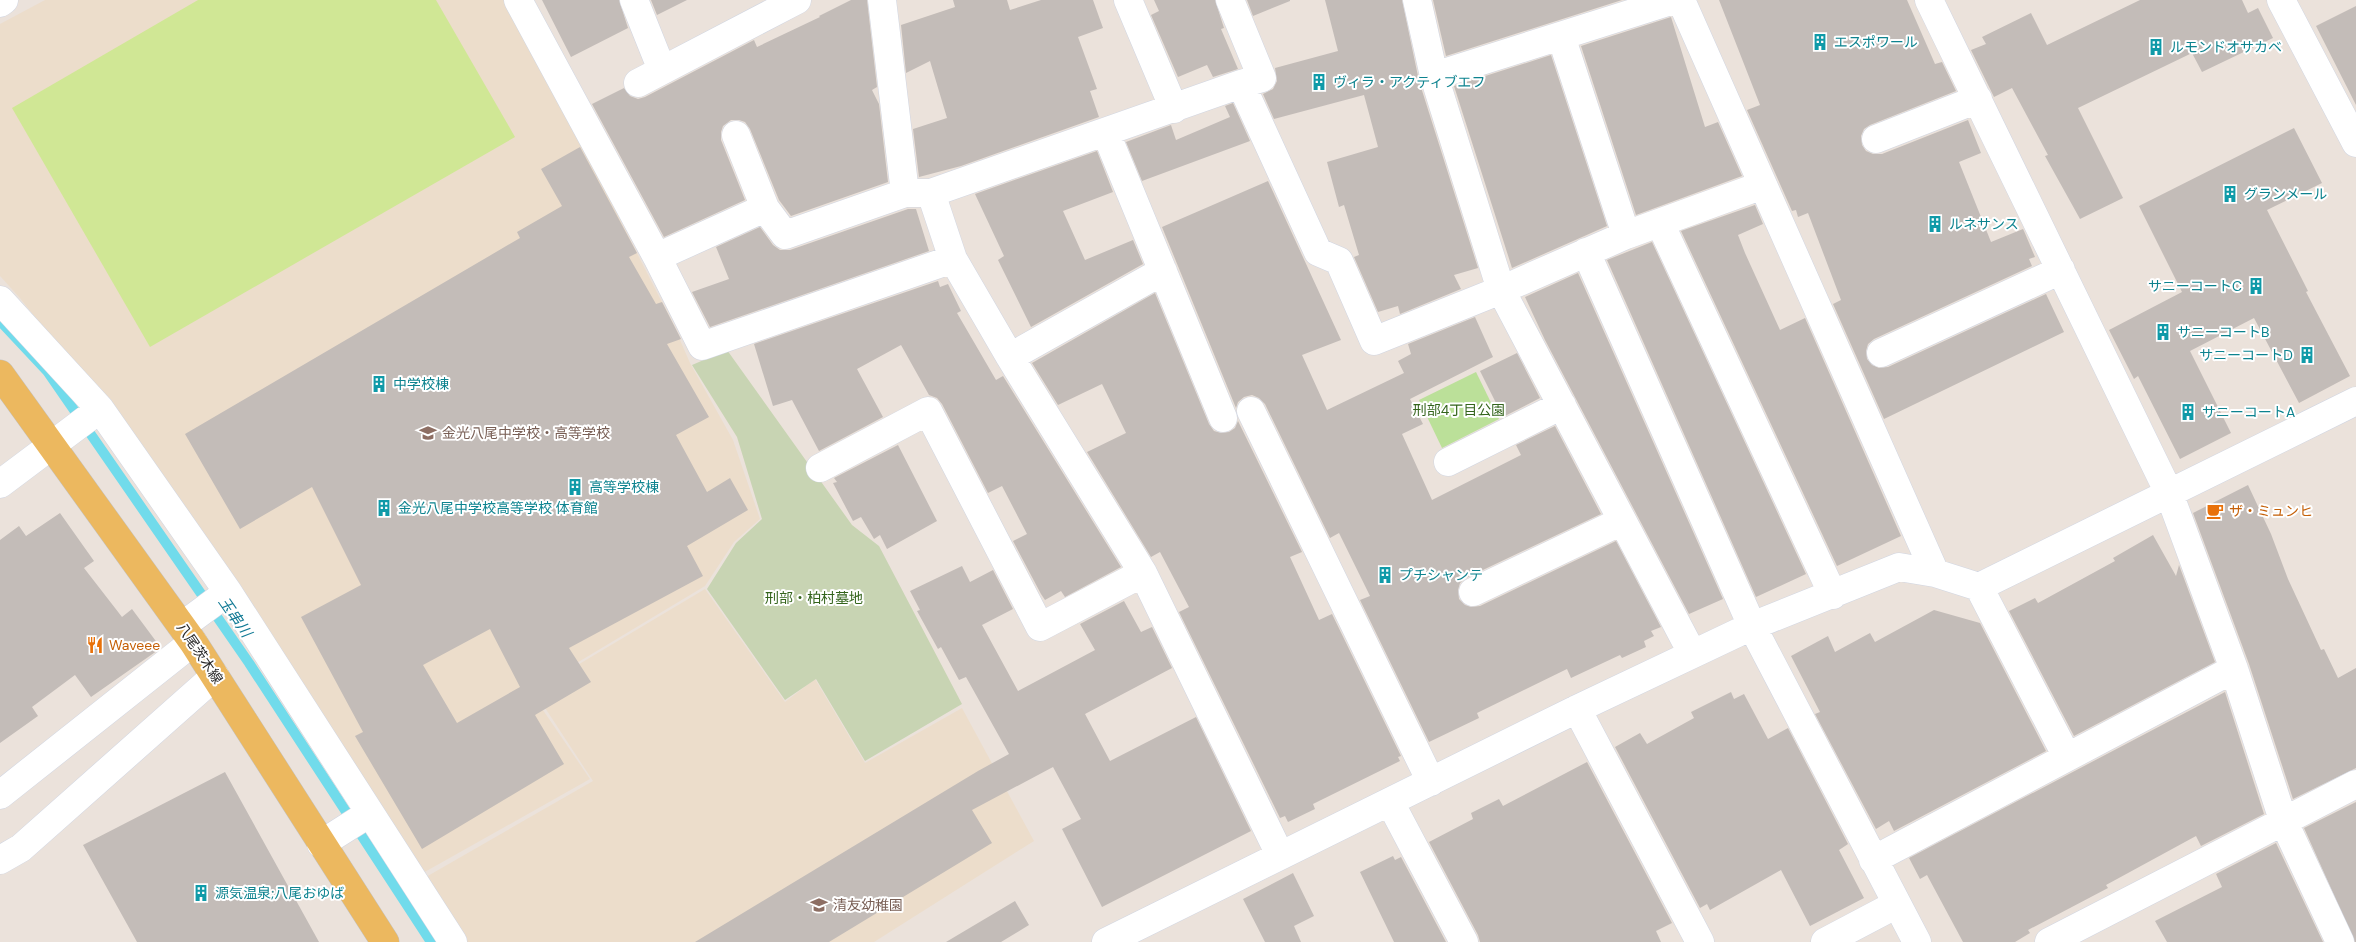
<svg xmlns="http://www.w3.org/2000/svg" width="2356" height="942" font-family="'DM Sans','Noto Sans JP',sans-serif">
<style>
.education{fill:#ecddcb}
.green{fill:#bbe099}
.cemetery{fill:#c8d4b3}
.pitch{fill:#d0e795}
.lines{fill:none;stroke-linecap:round;stroke-linejoin:round}
.stream{stroke:#71dbeb;stroke-width:10}
.building{fill:#c3bcb8;fill-rule:evenodd}
.minor-casing{stroke:#d1d6e2;stroke-width:29}
.major-casing{stroke:#c3c3c3;stroke-width:29}
.minor{stroke:#fff;stroke-width:28}
.major{stroke:#ecb85f;stroke-width:28}
.labels{text-anchor:middle;dominant-baseline:central;stroke-width:4;stroke-linejoin:round;paint-order:stroke}
.culture-label{font-size:14px;fill:#0d838f;stroke:#fff;text-anchor:start}
.park-label{font-size:14px;fill:#34641c;stroke:#fff}
.education-label{font-size:14px;fill:#785e54;stroke:#fff;text-anchor:start}
.food-label{font-size:14px;fill:#c56008;stroke:#fff;text-anchor:start}
.street-label{font-size:14px;fill:#292929;stroke:#fff}
.water-label{font-size:15px;font-style:italic;fill:#117a95;stroke:#fff}
</style>
<rect width="100%" height="100%" fill="#ebe2db"/>
<!-- education -->
<path class="education" d="M 45,0 L 508,0 L 673,324 L 690,363 L 733,440 L 760,519 L 734,542 L 705,586 L 530,691 L 590,779 L 414,878 L 121,427 L 20,298 L 0,276 L 0,24 Z
M 705,589 L 785,702 L 815,679 L 865,763 L 962,708 L 1034,841 L 874,942 L 467,942 L 426,877 L 593,781 L 534,691 Z"/>
<!-- green -->
<path class="green" d="M 1476,372 L 1499,419 L 1442,448 L 1419,400 Z"/>
<!-- cemetery -->
<path class="cemetery" d="M 727,350 L 852,525 L 879,546 L 962,704 L 865,761 L 816,679 L 785,700 L 707,589 L 736,543 L 762,519 L 737,437 L 692,365 Z"/>
<!-- pitch -->
<path class="pitch" d="M 198,0 L 436,0 L 515,137 L 150,347 L 12,108 Z"/>
<g class="lines">
<!-- stream -->
<path class="stream" d="M 0,321 L 47,371 L 249,663 L 431,942"/>
</g>
<!-- building -->
<path class="building" d="M 542,0 L 619,0 L 628,28 L 571,57 Z
M 651,0 L 687,0 L 657,15 Z
M 851,0 L 867,0 L 877,87 L 872,90 L 879,104 L 888,182 L 791,216 L 779,200 L 750,129 L 745,122 L 739,120 L 731,120 L 723,126 L 721,132 L 721,140 L 745,200 L 664,237 L 592,104 L 624,88 L 630,96 L 638,99 L 645,97 L 754,40 L 757,47 L 820,17 L 819,16 Z
M 953,0 L 1007,0 L 1010,10 L 1041,0 L 1093,0 L 1103,28 L 1078,37 L 1097,89 L 1090,91 L 1099,117 L 961,166 L 919,177 L 913,129 L 947,118 L 930,61 L 906,73 L 901,25 L 955,7 Z
M 1154,0 L 1215,0 L 1224,28 L 1221,29 L 1238,69 L 1213,77 L 1207,65 L 1178,77 L 1151,15 L 1159,11 Z
M 1247,0 L 1290,0 L 1290,1 L 1253,16 Z
M 1325,0 L 1402,0 L 1419,81 L 1478,268 L 1454,275 L 1461,289 L 1400,314 L 1398,306 L 1378,312 L 1354,257 L 1359,255 L 1344,205 L 1339,207 L 1327,162 L 1378,147 L 1364,95 L 1274,119 L 1263,94 L 1273,89 L 1277,81 L 1275,68 L 1338,51 Z
M 1433,0 L 1622,0 L 1446,56 Z
M 1719,0 L 1907,0 L 1935,64 L 1942,62 L 1956,91 L 1870,125 L 1864,129 L 1861,136 L 1862,145 L 1866,151 L 1873,154 L 1882,154 L 1968,120 L 1981,153 L 1959,162 L 1991,242 L 2023,229 L 2024,231 L 2035,257 L 2029,259 L 2032,266 L 1874,339 L 1868,344 L 1866,351 L 1867,359 L 1872,365 L 1879,368 L 1888,367 L 2046,294 L 2064,332 L 1884,419 L 1833,304 L 1841,300 L 1808,213 L 1798,217 L 1796,210 L 1792,211 L 1747,110 L 1760,105 Z
M 2140,0 L 2242,0 L 2248,13 L 2258,8 L 2273,38 L 2202,72 L 2192,53 L 2078,108 L 2123,198 L 2080,219 L 2045,156 L 2048,155 L 2012,88 L 1994,97 L 1971,50 L 1986,44 L 1982,37 L 2031,13 L 2047,45 Z
M 2356,6 L 2356,105 L 2316,26 Z
M 1671,17 L 1705,127 L 1718,122 L 1742,176 L 1636,215 L 1581,46 Z
M 1551,55 L 1607,226 L 1512,268 L 1454,86 Z
M 1233,103 L 1250,141 L 1142,181 L 1126,142 L 1171,125 L 1176,140 L 1230,117 L 1225,106 Z
M 2294,128 L 2322,183 L 2267,210 L 2308,291 L 2306,292 L 2350,376 L 2299,403 L 2254,318 L 2190,351 L 2231,433 L 2180,459 L 2138,376 L 2134,379 L 2109,330 L 2182,292 L 2139,206 Z
M 580,147 L 637,253 L 629,257 L 656,304 L 662,302 L 681,339 L 667,344 L 709,417 L 676,435 L 707,492 L 730,478 L 748,510 L 687,546 L 703,576 L 569,648 L 591,682 L 535,715 L 564,764 L 422,849 L 355,736 L 363,732 L 301,617 L 361,585 L 312,487 L 240,529 L 185,434 L 520,238 L 517,232 L 562,206 L 541,169 ZM 490,629 L 520,687 L 457,723 L 423,665 Z
M 1097,151 L 1113,192 L 1063,211 L 1085,260 L 1133,240 L 1143,264 L 1031,327 L 998,260 L 1004,256 L 975,194 Z
M 1268,181 L 1341,340 L 1302,355 L 1327,410 L 1404,373 L 1398,361 L 1411,354 L 1408,344 L 1475,317 L 1493,357 L 1410,399 L 1423,424 L 1402,434 L 1432,500 L 1521,455 L 1516,445 L 1555,426 L 1601,514 L 1466,578 L 1460,583 L 1458,590 L 1459,599 L 1465,605 L 1471,607 L 1480,606 L 1616,541 L 1661,627 L 1651,631 L 1654,636 L 1644,641 L 1646,647 L 1622,658 L 1620,655 L 1571,678 L 1567,669 L 1477,713 L 1479,718 L 1429,742 L 1360,600 L 1370,596 L 1339,533 L 1330,538 L 1265,404 L 1259,398 L 1252,395 L 1244,397 L 1238,402 L 1236,408 L 1162,227 Z
M 1755,205 L 1763,224 L 1738,235 L 1745,253 L 1780,330 L 1805,318 L 1901,536 L 1837,566 L 1681,231 Z
M 908,209 L 916,209 L 929,251 L 710,327 L 692,292 L 729,279 L 716,247 L 760,227 L 773,245 L 780,250 L 790,250 Z
M 1652,242 L 1806,574 L 1756,597 L 1607,260 Z
M 1578,273 L 1723,599 L 1689,614 L 1545,340 L 1525,297 Z
M 938,281 L 940,287 L 948,284 L 961,311 L 957,313 L 996,380 L 1003,376 L 1121,567 L 1065,597 L 1061,591 L 1045,600 L 1041,594 L 1013,541 L 1027,534 L 1002,486 L 988,493 L 942,404 L 937,398 L 929,395 L 901,345 L 857,369 L 883,417 L 819,451 L 792,400 L 773,406 L 754,344 Z
M 1155,293 L 1209,424 L 1214,431 L 1221,433 L 1229,432 L 1235,428 L 1238,421 L 1302,552 L 1290,557 L 1319,620 L 1332,614 L 1401,756 L 1398,757 L 1400,761 L 1313,804 L 1315,809 L 1288,822 L 1285,816 L 1280,818 L 1179,612 L 1189,607 L 1160,552 L 1151,557 L 1087,452 L 1126,433 L 1102,384 L 1058,405 L 1032,363 Z
M 1517,353 L 1540,398 L 1503,417 L 1480,371 Z
M 898,445 L 937,521 L 887,549 L 880,535 L 874,539 L 861,517 L 853,521 L 833,483 L 837,482 L 834,478 Z
M 2248,485 L 2271,534 L 2288,579 L 2321,650 L 2324,649 L 2338,678 L 2356,668 L 2356,768 L 2293,799 L 2249,664 L 2193,513 Z
M 60,513 L 94,561 L 84,568 L 122,617 L 132,609 L 161,648 L 91,697 L 75,675 L 32,707 L 38,716 L 0,743 L 0,540 L 19,526 L 26,536 Z
M 2153,535 L 2176,576 L 2179,565 L 2215,662 L 2074,736 L 2009,611 L 2035,598 L 2038,603 L 2115,561 L 2113,558 Z
M 962,566 L 970,582 L 993,570 L 1013,609 L 982,625 L 1018,691 L 1095,650 L 1080,624 L 1124,601 L 1141,632 L 1152,627 L 1172,668 L 1085,714 L 1110,761 L 1196,717 L 1251,831 L 1102,907 L 1062,829 L 1081,819 L 1053,767 L 972,810 L 992,843 L 829,942 L 695,942 L 978,771 L 1009,754 L 966,677 L 959,680 L 941,647 L 938,649 L 917,611 L 920,610 L 910,591 Z
M 1934,610 L 1980,623 L 2046,751 L 1894,831 L 1889,821 L 1876,829 L 1815,714 L 1820,712 L 1791,656 L 1828,636 L 1835,652 L 1870,633 L 1875,642 Z
M 1731,692 L 1734,699 L 1744,694 L 1768,739 L 1788,728 L 1848,844 L 1839,850 L 1864,898 L 1810,926 L 1781,870 L 1710,910 L 1707,904 L 1700,908 L 1615,747 L 1640,733 L 1647,744 L 1694,718 L 1691,712 Z
M 2225,692 L 2264,814 L 2201,846 L 2196,836 L 2106,885 L 2108,888 L 2028,930 L 2030,933 L 2015,942 L 1963,942 L 1927,875 L 1920,879 L 1909,858 Z
M 1587,762 L 1672,923 L 1656,931 L 1661,942 L 1480,942 L 1478,935 L 1429,842 L 1473,819 L 1471,813 L 1499,799 L 1503,806 Z
M 225,772 L 319,942 L 137,942 L 83,845 Z
M 2356,802 L 2356,942 L 2355,942 L 2304,828 Z
M 2276,843 L 2323,942 L 2167,942 L 2155,921 L 2222,887 L 2216,874 Z
M 1393,856 L 1395,860 L 1401,857 L 1446,942 L 1394,942 L 1360,872 Z
M 1293,873 L 1314,916 L 1294,926 L 1301,942 L 1265,942 L 1243,899 Z
M 1015,901 L 1029,925 L 1001,942 L 946,942 Z"/>
<g class="lines">
<!-- minor casing -->
<g class="minor-casing">
<path id="minor" d="M 518,0 L 657,257 L 702,346 L 953,259
M 634,0 L 662,70
M 882,0 L 905,193
M 1128,0 L 1174,109
M 1230,0 L 1262,78 L 1241,84
M 1417,0 L 1434,76 L 1501,290 L 1692,653
M 1681,0 L 1935,573
M 1929,0 L 2169,493 L 2234,669 L 2283,820 L 2340,942
M 2281,0 L 2356,143
M 0,3 L 4,0
M 1561,36 L 1626,235
M 1434,76 L 1674,0
M 638,83 L 797,0
M 1106,133 L 1223,418
M 736,135 L 765,208
M 1876,139 L 1978,99
M 931,193 L 953,259 L 1010,357 L 1143,573 L 1280,855
M 1660,223 L 1833,595
M 1586,252 L 1752,626 L 1917,942
M 657,257 L 765,208 L 785,235 L 905,193 L 931,193 L 1241,84 L 1318,252 L 1339,261 L 1374,341 L 1501,290 L 1626,235 L 1763,185
M 0,300 L 100,409 L 228,592 L 453,942
M 1881,353 L 2061,270
M 1010,357 L 1163,271
M 1251,411 L 1431,782
M 1448,462 L 1562,405
M 820,468 L 928,411 L 1040,627 L 1143,573
M 0,484 L 100,409
M 1979,587 L 2067,757
M 1473,592 L 1622,521
M 182,626 L 228,592
M 1577,709 L 1700,942
M 0,795 L 193,642
M 1390,802 L 1464,942
M 321,844 L 370,813
M 0,860 L 21,848 L 215,676
M 1873,860 L 2234,669
M 1106,942 L 1577,709 L 1752,626 L 1899,567 L 1935,573 L 1979,587 L 2356,401
M 1825,942 L 1897,904
M 2049,942 L 2356,784"/>
</g>
<!-- major casing -->
<g class="major-casing">
<path id="major" d="M 0,374 L 193,642 L 385,942"/>
</g>
<!-- minor -->
<use href="#minor" class="minor"/>
<!-- major -->
<use href="#major" class="major"/>
</g>
<!-- icons -->
<defs>
<g id="building-bare" transform="scale(1.35)"><path d="M-4-6H4V6H1V3H-1V6H-4ZM-2.5-4.3h1.7v1.8h-1.7ZM.8-4.3h1.7v1.8H.8ZM-2.5-1h1.7V.8h-1.7ZM.8-1h1.7V.8H.8Z" fill="#0f9aa8" stroke="#fff" stroke-width="2.5" paint-order="stroke"/></g>
<g id="school-bare" transform="scale(1.35)"><path d="M0-5L7-2L0 1L-7-2ZM-4 1L0 2.5L4 1V4Q0 6-4 4Z" fill="#8d6e63" stroke="#fff" stroke-width="2.5" paint-order="stroke"/></g>
<g id="cafe-bare" transform="scale(1.35)"><path d="M-5.5-4.5H6V0H3Q3 3.5 0 3.5H-2.5Q-5.5 3.5-5.5 0ZM3-3.2v2h1.7v-2ZM-6 4.5H4V6H-6Z" fill="#e8710a" stroke="#fff" stroke-width="2.5" paint-order="stroke"/></g>
<g id="restaurant-bare" transform="scale(1.35)"><path d="M-5-6h1v4h1v-4h1v4h1v-4h1v5L-1.5 .5V6h-2V.5L-5-1ZM5-6V6H3V1.5H1.5Q1.5-4 5-6Z" fill="#e8710a" stroke="#fff" stroke-width="2.5" paint-order="stroke"/></g>
</defs>
<g fill-rule="evenodd">
<use href="#building-bare" x="1820" y="42"/>
<use href="#building-bare" x="2156" y="47"/>
<use href="#building-bare" x="1319" y="82"/>
<use href="#building-bare" x="2230" y="194"/>
<use href="#building-bare" x="1935" y="224"/>
<use href="#building-bare" x="2256" y="286"/>
<use href="#building-bare" x="2163" y="332"/>
<use href="#building-bare" x="2307" y="355"/>
<use href="#building-bare" x="379" y="384"/>
<use href="#building-bare" x="2188" y="412"/>
<use href="#school-bare" x="428" y="433"/>
<use href="#building-bare" x="575" y="487"/>
<use href="#building-bare" x="384" y="508"/>
<use href="#cafe-bare" x="2215" y="511"/>
<use href="#building-bare" x="1385" y="575"/>
<use href="#restaurant-bare" x="95" y="645"/>
<use href="#building-bare" x="201" y="893"/>
<use href="#school-bare" x="819" y="905"/>
</g>
<g class="labels">
<!-- culture labels -->
<g class="culture-label">
<text x="1834" y="42">エスポワール</text>
<text x="2170" y="47">ルモンドオサカベ</text>
<text x="1333" y="82">ヴィラ・アクティブエフ</text>
<text x="2244" y="194">グランメール</text>
<text x="1949" y="224">ルネサンス</text>
<text x="2242" y="286" text-anchor="end">サニーコートC</text>
<text x="2177" y="332">サニーコートB</text>
<text x="2293" y="355" text-anchor="end">サニーコートD</text>
<text x="393" y="384">中学校棟</text>
<text x="2202" y="412">サニーコートA</text>
<text x="589" y="487">高等学校棟</text>
<text x="398" y="508">金光八尾中学校高等学校 体育館</text>
<text x="1399" y="575">プチシャンテ</text>
<text x="215" y="893">源気温泉;八尾おゆば</text>
</g>
<!-- park labels -->
<g class="park-label">
<text x="1459" y="410">刑部4丁目公園</text>
<text x="814" y="598">刑部・柏村墓地</text>
</g>
<!-- education labels -->
<g class="education-label">
<text x="442" y="433">金光八尾中学校・高等学校</text>
<text x="833" y="905">清友幼稚園</text>
</g>
<!-- food labels -->
<g class="food-label">
<text x="2229" y="511">ザ・ミュンヒ</text>
<text x="109" y="645">Waveee</text>
</g>
<!-- street labels -->
<g class="street-label">
<text transform="translate(200 653) rotate(56)">八尾茨木線</text>
</g>
<!-- water labels -->
<g class="water-label">
<text transform="translate(235 617) rotate(55)">玉串川</text>
</g>
</g>
</svg>
